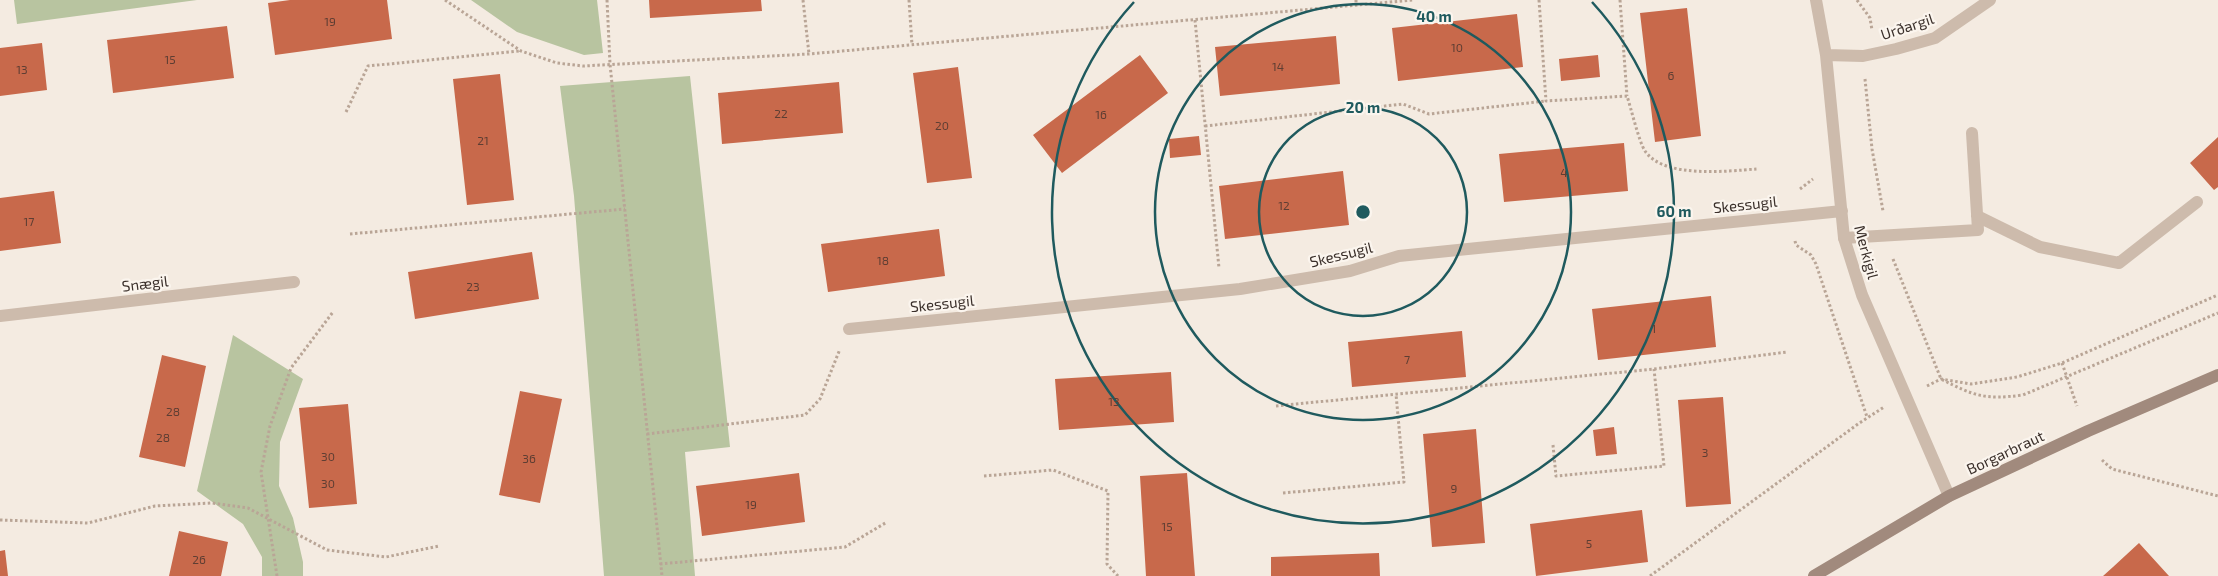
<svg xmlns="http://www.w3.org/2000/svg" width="2218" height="576" font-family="'Exo 2',sans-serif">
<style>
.green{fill:#b8c4a0}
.building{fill:#c8694b}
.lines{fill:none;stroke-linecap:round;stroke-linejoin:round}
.path{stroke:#b9a596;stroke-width:3;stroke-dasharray:2.5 2.5;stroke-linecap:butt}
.lane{stroke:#cdbbac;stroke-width:12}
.street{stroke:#cdbbac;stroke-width:12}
.secondary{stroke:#a18a7d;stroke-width:12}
.ring{fill:none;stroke:#1f5a5e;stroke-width:2.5}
.labels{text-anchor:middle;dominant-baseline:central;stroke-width:4.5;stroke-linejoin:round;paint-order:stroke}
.number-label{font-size:12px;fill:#5e3e33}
.street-label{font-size:15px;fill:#3b302b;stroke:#fbf5ee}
.centre{fill:#1f5a5e;stroke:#fbf5ee;stroke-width:2.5}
.ring-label{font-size:15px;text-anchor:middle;font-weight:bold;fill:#1f5a5e;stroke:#fbf5ee;stroke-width:4.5;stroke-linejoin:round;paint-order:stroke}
</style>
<rect width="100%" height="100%" fill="#f4ebe1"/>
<!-- green -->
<path class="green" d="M 14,0 L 197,0 L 17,24 Z
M 471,0 L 597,0 L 603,53 L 584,55 L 517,32 Z
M 690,76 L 730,447 L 685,452 L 695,576 L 604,576 L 574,196 L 560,86 Z
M 233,335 L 303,379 L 280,442 L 279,486 L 293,518 L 303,562 L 303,576 L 262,576 L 262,557 L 243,524 L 197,491 Z"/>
<!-- building -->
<path class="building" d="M 290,0 L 387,0 L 392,39 L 275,55 L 268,3 Z
M 649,0 L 761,0 L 762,11 L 650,18 Z
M 1687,8 L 1701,136 L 1655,142 L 1640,13 Z
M 1517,14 L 1523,67 L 1398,81 L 1392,28 Z
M 227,26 L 234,78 L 113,93 L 107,40 Z
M 1336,36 L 1340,84 L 1220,96 L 1215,47 Z
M 42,43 L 47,90 L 0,96 L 0,48 Z
M 1140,55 L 1168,93 L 1062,173 L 1033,135 Z
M 1598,55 L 1600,77 L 1561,81 L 1559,59 Z
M 958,67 L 972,178 L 927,183 L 913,73 Z
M 500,74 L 514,200 L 467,205 L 453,79 Z
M 839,82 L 843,133 L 722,144 L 718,93 Z
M 1199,136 L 1201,155 L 1170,158 L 1169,139 Z
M 2218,137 L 2218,187 L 2214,190 L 2190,163 Z
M 1624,143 L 1628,191 L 1504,202 L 1499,154 Z
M 1343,171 L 1349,225 L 1225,239 L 1219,186 Z
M 54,191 L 61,243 L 0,251 L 0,198 Z
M 939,229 L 945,276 L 828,292 L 821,244 Z
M 532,252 L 539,299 L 415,319 L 408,272 Z
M 1711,296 L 1716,347 L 1598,360 L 1592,309 Z
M 1462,331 L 1466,377 L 1352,387 L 1348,342 Z
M 162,355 L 206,366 L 185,467 L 139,457 Z
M 1171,372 L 1174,422 L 1059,430 L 1055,379 Z
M 520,391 L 562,399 L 540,503 L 499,495 Z
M 1723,397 L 1731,504 L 1686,507 L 1678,400 Z
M 348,404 L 357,504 L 309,508 L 299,408 Z
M 1614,427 L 1617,454 L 1596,456 L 1593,430 Z
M 1476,429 L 1485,543 L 1432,547 L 1423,434 Z
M 799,473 L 805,522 L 702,536 L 696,486 Z
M 1187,473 L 1195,576 L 1146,576 L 1140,476 Z
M 1642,510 L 1648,562 L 1536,576 L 1530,524 Z
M 179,531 L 228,542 L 221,576 L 169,576 Z
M 2139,543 L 2169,576 L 2103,576 L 2113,567 Z
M 5,550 L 8,576 L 0,576 L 0,551 Z
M 1379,553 L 1380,576 L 1271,576 L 1271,557 Z"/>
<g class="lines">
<!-- path -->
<path class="path" d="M 445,0 L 521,51 L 557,63 L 583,66 L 809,54 L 1413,0
M 607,0 L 610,64 L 662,576
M 803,0 L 809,54
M 909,0 L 912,45
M 1356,0 L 1356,5
M 1539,0 L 1546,101 L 1627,96 C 1631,108 1639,142 1645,151 C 1664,179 1727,171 1757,169
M 1620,0 L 1627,96
M 1857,0 L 1870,18 L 1872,30
M 1195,20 L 1219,268
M 1865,79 L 1872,149 L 1883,211
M 346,112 L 368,66 L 520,51
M 1205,126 L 1403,104 L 1429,114 L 1546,101
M 1800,189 L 1813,179
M 350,234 L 625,209
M 1795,241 L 1796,245 L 1811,255 L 1816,264 L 1867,417
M 1893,259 L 1941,379 C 1974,396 1985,400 2023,395 L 2218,313
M 2062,363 L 2077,406
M 1927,386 L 1941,379 L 1971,384 L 2017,377 L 2062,363 L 2218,295
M 1276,406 L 1654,369 L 1787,352
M 647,434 L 805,415 L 820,399 L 840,349
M 1553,445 L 1556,476 L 1664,466 L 1654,369
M 2102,460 L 2112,469 L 2218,496
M 984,476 L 1053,470 L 1108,491 L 1107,564 L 1118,576
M 1283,493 L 1404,482 L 1396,394
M 0,520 L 88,523 L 155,506 L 212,503 L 248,508 L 327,550 L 386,557 L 439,546
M 660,564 L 845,547 L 887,522
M 277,576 L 261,472 L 270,426 L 291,368 L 333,312
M 1650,576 L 1858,424 L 1884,407"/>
<!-- lane -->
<path class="lane" d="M 1977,216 L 2040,247 L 2119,263 L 2197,202
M 1844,238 L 1978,230 L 1972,133"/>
<!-- street -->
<path class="street" d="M 1816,0 L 1826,55 L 1844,238 L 1862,295 L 1949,496
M 1826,55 L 1863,56 L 1896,49 L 1935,38 L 1990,0
M 0,316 L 294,282
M 849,329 L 1240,289 L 1350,271 L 1399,256 L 1842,211"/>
<!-- secondary -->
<path class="secondary" d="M 1814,576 L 1949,496 L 2088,431 L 2218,375"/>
</g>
<!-- distance rings -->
<g class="ring">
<circle cx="1363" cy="212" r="104"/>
<circle cx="1363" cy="212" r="208"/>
<path d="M1592 2A311 311 0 1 1 1134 2"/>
</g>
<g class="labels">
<!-- number labels -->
<g class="number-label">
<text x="330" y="21">19</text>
<text x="1457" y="47">10</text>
<text x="170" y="59">15</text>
<text x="1278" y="66">14</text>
<text x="22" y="69">13</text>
<text x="1671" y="75">6</text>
<text x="781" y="113">22</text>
<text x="1101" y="114">16</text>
<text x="942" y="125">20</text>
<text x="483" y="140">21</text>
<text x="1564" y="172">4</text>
<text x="1284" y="205">12</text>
<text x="29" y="221">17</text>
<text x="883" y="260">18</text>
<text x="473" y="286">23</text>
<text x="1654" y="328">1</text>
<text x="1407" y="359">7</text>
<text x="1114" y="401">13</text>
<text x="173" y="411">28</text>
<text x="163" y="437">28</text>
<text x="1705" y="452">3</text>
<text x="328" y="456">30</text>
<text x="529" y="458">36</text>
<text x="328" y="483">30</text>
<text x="1454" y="488">9</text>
<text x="751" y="504">19</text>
<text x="1167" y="526">15</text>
<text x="1589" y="543">5</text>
<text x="199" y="559">26</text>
</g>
<!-- street labels -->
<g class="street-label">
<text transform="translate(1907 26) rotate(-18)">Urðargil</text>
<text transform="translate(1745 204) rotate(-6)">Skessugil</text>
<text transform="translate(1867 252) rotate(75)">Merkigil</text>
<text transform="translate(1341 254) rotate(-14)">Skessugil</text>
<text transform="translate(145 283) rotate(-7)">Snægil</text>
<text transform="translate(942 303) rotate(-6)">Skessugil</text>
<text transform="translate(2005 452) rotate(-25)">Borgarbraut</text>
</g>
</g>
<circle cx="1363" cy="212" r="8" class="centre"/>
<g class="ring-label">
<text x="1434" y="22">40 m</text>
<text x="1363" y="113">20 m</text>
<text x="1674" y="217">60 m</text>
</g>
</svg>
